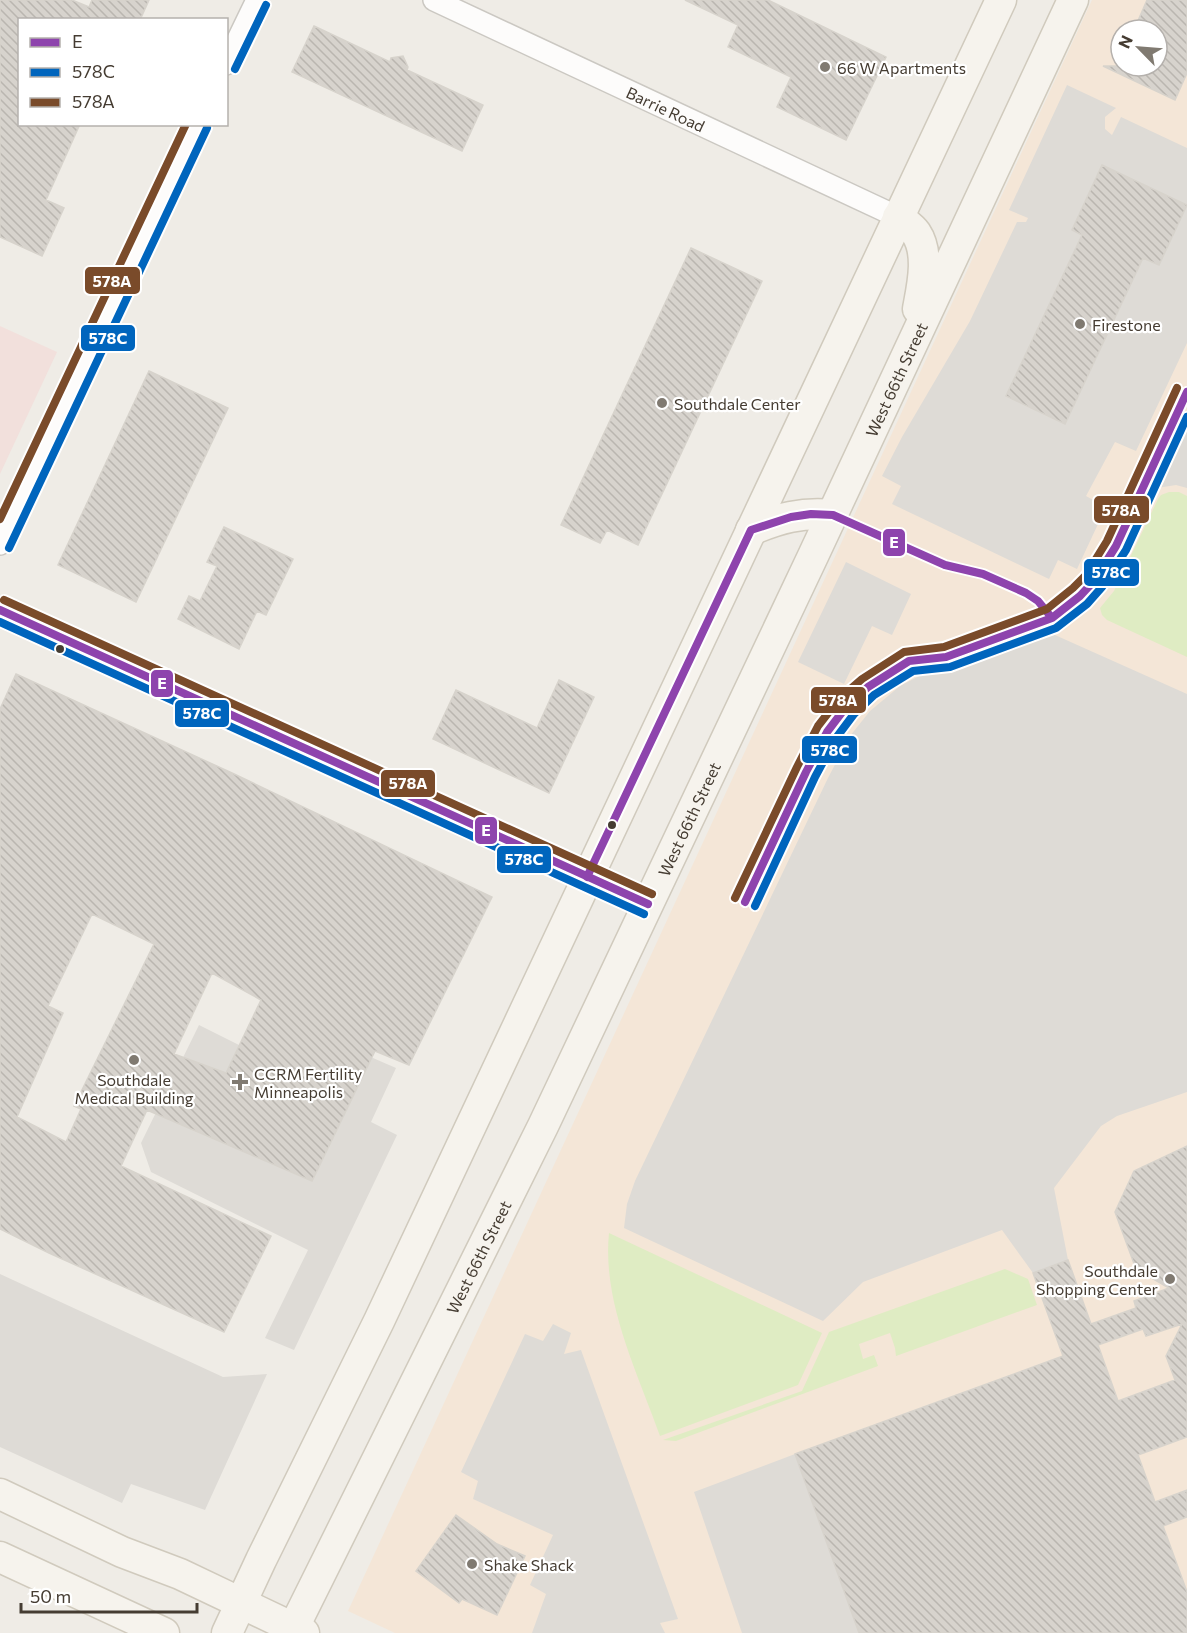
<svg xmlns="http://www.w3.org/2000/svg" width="1187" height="1633" font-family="Commissioner,sans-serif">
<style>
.commercial{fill:#f4e6d7;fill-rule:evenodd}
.medical{fill:#f2e0dc}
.grass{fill:#dfecc3}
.parking{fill:#dedbd6}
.building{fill:url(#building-back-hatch);stroke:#d7d3cc;stroke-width:1.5;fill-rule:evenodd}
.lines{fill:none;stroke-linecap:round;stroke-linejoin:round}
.minor-casing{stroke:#cbc8c2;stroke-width:24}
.tertiary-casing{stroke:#cbc8c2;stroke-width:30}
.secondary-casing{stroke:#d0cabd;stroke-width:33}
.minor{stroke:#fdfcfb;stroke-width:21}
.tertiary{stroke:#fdfcfb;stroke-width:27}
.secondary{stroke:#f6f3ed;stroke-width:30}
.bus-1-casing{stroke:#fff;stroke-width:12}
.bus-2-casing{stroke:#fff;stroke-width:12}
.bus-3-casing{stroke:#fff;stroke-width:12}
.bus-1{stroke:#8e44ad;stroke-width:8}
.bus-2{stroke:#0065bd;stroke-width:8}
.bus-3{stroke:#7a4b2a;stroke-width:8}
.poi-dot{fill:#807a71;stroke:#fff;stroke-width:2}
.bus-dot{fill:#453c32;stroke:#fff;stroke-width:2}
.labels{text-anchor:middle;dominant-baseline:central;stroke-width:4.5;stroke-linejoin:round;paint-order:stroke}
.poi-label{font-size:16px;fill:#453c32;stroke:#fff;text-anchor:start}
.street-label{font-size:16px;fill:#453c32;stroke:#fff}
.line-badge{stroke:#fff;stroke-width:2}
.badge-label{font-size:16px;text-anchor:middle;font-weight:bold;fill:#fff}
</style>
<defs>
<pattern id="building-back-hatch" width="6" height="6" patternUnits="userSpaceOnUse" patternTransform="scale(1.5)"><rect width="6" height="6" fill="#d7d3cd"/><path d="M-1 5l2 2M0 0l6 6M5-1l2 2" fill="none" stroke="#bab6b0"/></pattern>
</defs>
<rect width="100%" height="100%" fill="#efece6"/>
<!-- commercial -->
<path class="commercial" d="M 1092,0 L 1187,0 L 1187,1633 L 395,1633 L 348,1611 ZM 1121,30 L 1157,30 L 1157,66 L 1121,66 Z"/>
<!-- medical -->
<path class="medical" d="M 0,326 L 57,352 L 0,474 Z"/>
<!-- grass -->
<path class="grass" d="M 1169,492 L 1179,492 L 1187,496 L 1187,657 L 1107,620 L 1102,615 L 1100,608 L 1114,591 L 1158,499 L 1161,495 Z
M 609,1233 L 822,1333 L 798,1385 L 660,1436 C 637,1371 602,1302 609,1233 Z
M 1005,1269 L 1028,1279 L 1037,1305 L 896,1356 L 895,1348 L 890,1333 L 859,1344 L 863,1359 L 874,1355 L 878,1366 L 676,1441 L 663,1440 L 802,1391 L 829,1332 Z"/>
<!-- parking -->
<path class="parking" d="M 1067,85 L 1116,108 L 1105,117 L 1105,129 L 1112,135 L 1121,117 L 1187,148 L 1187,343 L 1136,451 L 1115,442 L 1086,496 L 1106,507 L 1077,569 L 1058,560 L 1049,579 L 892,504 L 901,486 L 882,476 L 902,437 L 970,321 L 1017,222 L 1026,222 L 1028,218 L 1009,210 Z
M 1187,423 L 1187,488 L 1176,485 L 1157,488 Z
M 846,562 L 911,594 L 892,635 L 872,626 L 844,684 L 798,662 Z
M 1046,631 L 1187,694 L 1187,1092 L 1117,1116 L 1101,1126 L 1054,1188 L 1068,1260 L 1033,1273 L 1002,1230 L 863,1282 L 823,1321 L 624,1228 L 627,1204 L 635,1181 L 828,778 L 850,736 L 870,711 L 900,686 L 927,672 Z
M 267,1012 L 396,1068 L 371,1122 L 397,1135 L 294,1350 L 265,1338 L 308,1250 L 151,1172 L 141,1143 L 199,1025 L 249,1050 Z
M 0,1274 L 223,1377 L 267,1374 L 205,1510 L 131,1484 L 122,1503 L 0,1447 Z
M 553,1324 L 571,1333 L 564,1354 L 581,1350 L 678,1619 L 660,1623 L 665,1633 L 532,1633 L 546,1594 L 530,1585 L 553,1535 L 473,1499 L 478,1481 L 461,1472 L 525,1334 L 543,1341 Z
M 795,1454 L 859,1633 L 742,1633 L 694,1492 Z"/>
<!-- building -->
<path class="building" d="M 0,0 L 72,0 L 89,7 L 92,0 L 149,0 L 140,20 L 20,20 L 20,124 L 80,124 L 46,200 L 64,208 L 42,256 L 0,237 Z
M 685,0 L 768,0 L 886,57 L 846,140 L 777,107 L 791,77 L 728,47 L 738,25 Z
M 1147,0 L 1187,0 L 1187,73 L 1175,100 L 1103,66 L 1157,66 L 1157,30 L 1134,30 Z
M 314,26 L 390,62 L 391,58 L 403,56 L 408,67 L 407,70 L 483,105 L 462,151 L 292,72 Z
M 1102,165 L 1187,205 L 1159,265 L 1143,258 L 1065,424 L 1006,396 L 1082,235 L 1072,230 Z
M 691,248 L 762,281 L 638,545 L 607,530 L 600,543 L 561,525 Z
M 149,371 L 228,408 L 136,602 L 58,565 Z
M 224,527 L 293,559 L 266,615 L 257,611 L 239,649 L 178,619 L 189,596 L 200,601 L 217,566 L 207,562 Z
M 16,674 L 232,773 L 492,897 L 409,1065 L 375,1051 L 312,1181 L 147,1110 L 121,1166 L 271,1236 L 224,1332 L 49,1253 L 0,1229 L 0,709 ZM 92,914 L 154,944 L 74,1106 L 81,1109 L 66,1142 L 17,1117 L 63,1013 L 48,1006 ZM 212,973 L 261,1000 L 226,1073 L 174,1054 Z
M 559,680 L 594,697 L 549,793 L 433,739 L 456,690 L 537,728 Z
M 1187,1146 L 1187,1437 L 1138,1455 L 1155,1502 L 1187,1490 L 1187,1517 L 1163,1526 L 1187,1592 L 1187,1633 L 859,1633 L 795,1454 L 1063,1356 L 1033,1273 L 1068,1260 L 1091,1324 L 1136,1308 L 1134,1301 L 1169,1288 L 1136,1269 L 1115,1212 L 1134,1171 ZM 1182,1324 L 1166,1356 L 1175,1380 L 1118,1401 L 1098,1345 L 1143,1329 L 1146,1336 Z
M 456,1515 L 497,1544 L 525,1556 L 497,1615 L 462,1599 L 459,1603 L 416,1571 Z"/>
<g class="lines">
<!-- minor casing -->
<g class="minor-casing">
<g id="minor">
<path id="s1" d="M 434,0 L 898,217"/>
<path d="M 226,64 L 257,0"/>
<path d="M 0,544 L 198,124"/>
</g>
</g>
<!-- tertiary casing -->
<g class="tertiary-casing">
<path id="tertiary" d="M 0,610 L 391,789 L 648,904"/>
</g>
<!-- secondary casing -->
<g class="secondary-casing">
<g id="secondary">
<path d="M 898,217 C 904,222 912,227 916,233 C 930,254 922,287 918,309"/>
<path d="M 751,530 C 780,518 801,512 833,515"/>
<path d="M 0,1494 L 122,1552 L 180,1574 L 304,1633"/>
<path d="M 0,1557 L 164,1633"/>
<path d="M 227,1633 L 261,1560 L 379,1321 L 1001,0"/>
<path id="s2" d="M 291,1633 L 543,1126 L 813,556 L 1073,0"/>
</g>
</g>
<!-- minor -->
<use href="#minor" class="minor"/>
<!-- tertiary -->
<use href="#tertiary" class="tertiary"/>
<!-- secondary -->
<use href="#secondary" class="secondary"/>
<!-- bus-1 casing -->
<g class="bus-1-casing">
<path id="bus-1" d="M 0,610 L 648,904
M 587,877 L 751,530 L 791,517 L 811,514 L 833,515 L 945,565 L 983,574 L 1026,593 L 1038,601 L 1052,618
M 745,902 L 806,772 L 827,732 L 846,707 L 868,687 L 909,661 L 946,657 L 1052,618 L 1080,596 L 1094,581 L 1116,546 L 1187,392"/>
</g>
<!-- bus-2 casing -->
<g class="bus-2-casing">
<path id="bus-2" d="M 235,69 L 266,5
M 9,548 L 207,128
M 0,622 L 644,914
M 755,906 L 815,777 L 836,738 L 854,714 L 874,695 L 913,671 L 950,667 L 1056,628 L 1087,604 L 1102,587 L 1126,550 L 1187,417"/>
</g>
<!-- bus-3 casing -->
<g class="bus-3-casing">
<path id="bus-3" d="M 0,519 L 186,124
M 4,600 L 652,894
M 735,898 L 797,767 L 818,726 L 839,699 L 862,679 L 904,652 L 944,647 L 1047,609 L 1073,588 L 1086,575 L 1107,541 L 1177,388"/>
</g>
<!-- bus-1 -->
<use href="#bus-1" class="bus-1"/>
<!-- bus-2 -->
<use href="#bus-2" class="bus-2"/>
<!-- bus-3 -->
<use href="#bus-3" class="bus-3"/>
</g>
<!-- markers -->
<g class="poi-dot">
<circle cx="825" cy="67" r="6"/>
<circle cx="1080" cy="324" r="6"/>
<circle cx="662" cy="403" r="6"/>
<circle cx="134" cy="1060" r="6"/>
<path d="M237 1073h6v6h6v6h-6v6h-6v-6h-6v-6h6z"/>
<circle cx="1170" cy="1279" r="6"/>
<circle cx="472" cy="1564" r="6"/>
</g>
<g class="bus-dot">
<circle cx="60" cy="649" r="5"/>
<circle cx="612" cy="825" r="5"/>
</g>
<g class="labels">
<!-- poi labels -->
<g class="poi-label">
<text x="837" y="67">66 W Apartments</text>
<text x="1092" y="324">Firestone</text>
<text x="674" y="403">Southdale Center</text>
<text x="254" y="1073">CCRM Fertility<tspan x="254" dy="18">Minneapolis</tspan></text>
<text x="134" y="1079" text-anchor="middle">Southdale<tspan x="134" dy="18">Medical Building</tspan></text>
<text x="1158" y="1270" text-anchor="end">Southdale<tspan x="1158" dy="18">Shopping Center</tspan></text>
<text x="484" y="1564">Shake Shack</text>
</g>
<!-- street labels -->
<g class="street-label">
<text stroke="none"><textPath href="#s1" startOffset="256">Barrie Road</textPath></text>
<text stroke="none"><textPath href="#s2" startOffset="1392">West 66th Street</textPath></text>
<text stroke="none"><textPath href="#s2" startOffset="906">West 66th Street</textPath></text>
<text stroke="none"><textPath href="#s2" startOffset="420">West 66th Street</textPath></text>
</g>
</g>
<g class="line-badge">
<rect x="84" y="266" width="57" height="29" rx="6" fill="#7a4b2a"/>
<rect x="80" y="324" width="56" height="28" rx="6" fill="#0065bd"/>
<rect x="1093" y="495" width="57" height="29" rx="6" fill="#7a4b2a"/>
<rect x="882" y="528" width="24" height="29" rx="6" fill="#8e44ad"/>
<rect x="1083" y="558" width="57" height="29" rx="6" fill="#0065bd"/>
<rect x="150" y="669" width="24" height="29" rx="6" fill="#8e44ad"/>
<rect x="810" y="686" width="57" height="28" rx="6" fill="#7a4b2a"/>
<rect x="174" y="699" width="56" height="29" rx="6" fill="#0065bd"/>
<rect x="801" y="735" width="57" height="29" rx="6" fill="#0065bd"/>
<rect x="380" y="769" width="56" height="29" rx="6" fill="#7a4b2a"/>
<rect x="474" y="816" width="24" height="29" rx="6" fill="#8e44ad"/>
<rect x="496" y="845" width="56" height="29" rx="6" fill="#0065bd"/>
</g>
<g class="badge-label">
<text x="112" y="287">578A</text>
<text x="108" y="344">578C</text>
<text x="1121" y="516">578A</text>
<text x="894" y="548">E</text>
<text x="1111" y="578">578C</text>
<text x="162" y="689">E</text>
<text x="838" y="706">578A</text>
<text x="202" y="719">578C</text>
<text x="830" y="756">578C</text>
<text x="408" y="789">578A</text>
<text x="486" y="836">E</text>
<text x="524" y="865">578C</text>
</g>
<!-- legend -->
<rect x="18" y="18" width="210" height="108" fill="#ffffff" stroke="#b5b1ad" stroke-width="1.5"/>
<rect x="30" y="38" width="30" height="9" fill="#8e44ad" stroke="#b5b1ad" stroke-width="1.5"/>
<text x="72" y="48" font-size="18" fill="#453c32">E</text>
<rect x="30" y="68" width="30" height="9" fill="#0065bd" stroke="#b5b1ad" stroke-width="1.5"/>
<text x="72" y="78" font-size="18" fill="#453c32">578C</text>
<rect x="30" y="98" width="30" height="9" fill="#7a4b2a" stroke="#b5b1ad" stroke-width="1.5"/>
<text x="72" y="108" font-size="18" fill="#453c32">578A</text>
<!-- north arrow -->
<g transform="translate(1139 48) rotate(295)"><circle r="28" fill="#ffffff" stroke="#b5b1ad" stroke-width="1.5"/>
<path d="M0-4.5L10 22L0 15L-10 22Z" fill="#807a71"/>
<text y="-9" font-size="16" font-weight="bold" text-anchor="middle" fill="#453c32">N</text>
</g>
<!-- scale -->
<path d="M21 1603v9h176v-9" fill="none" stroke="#453c32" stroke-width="3"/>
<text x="30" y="1603" font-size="18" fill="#453c32" stroke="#ffffff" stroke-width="4.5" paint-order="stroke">50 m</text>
</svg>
